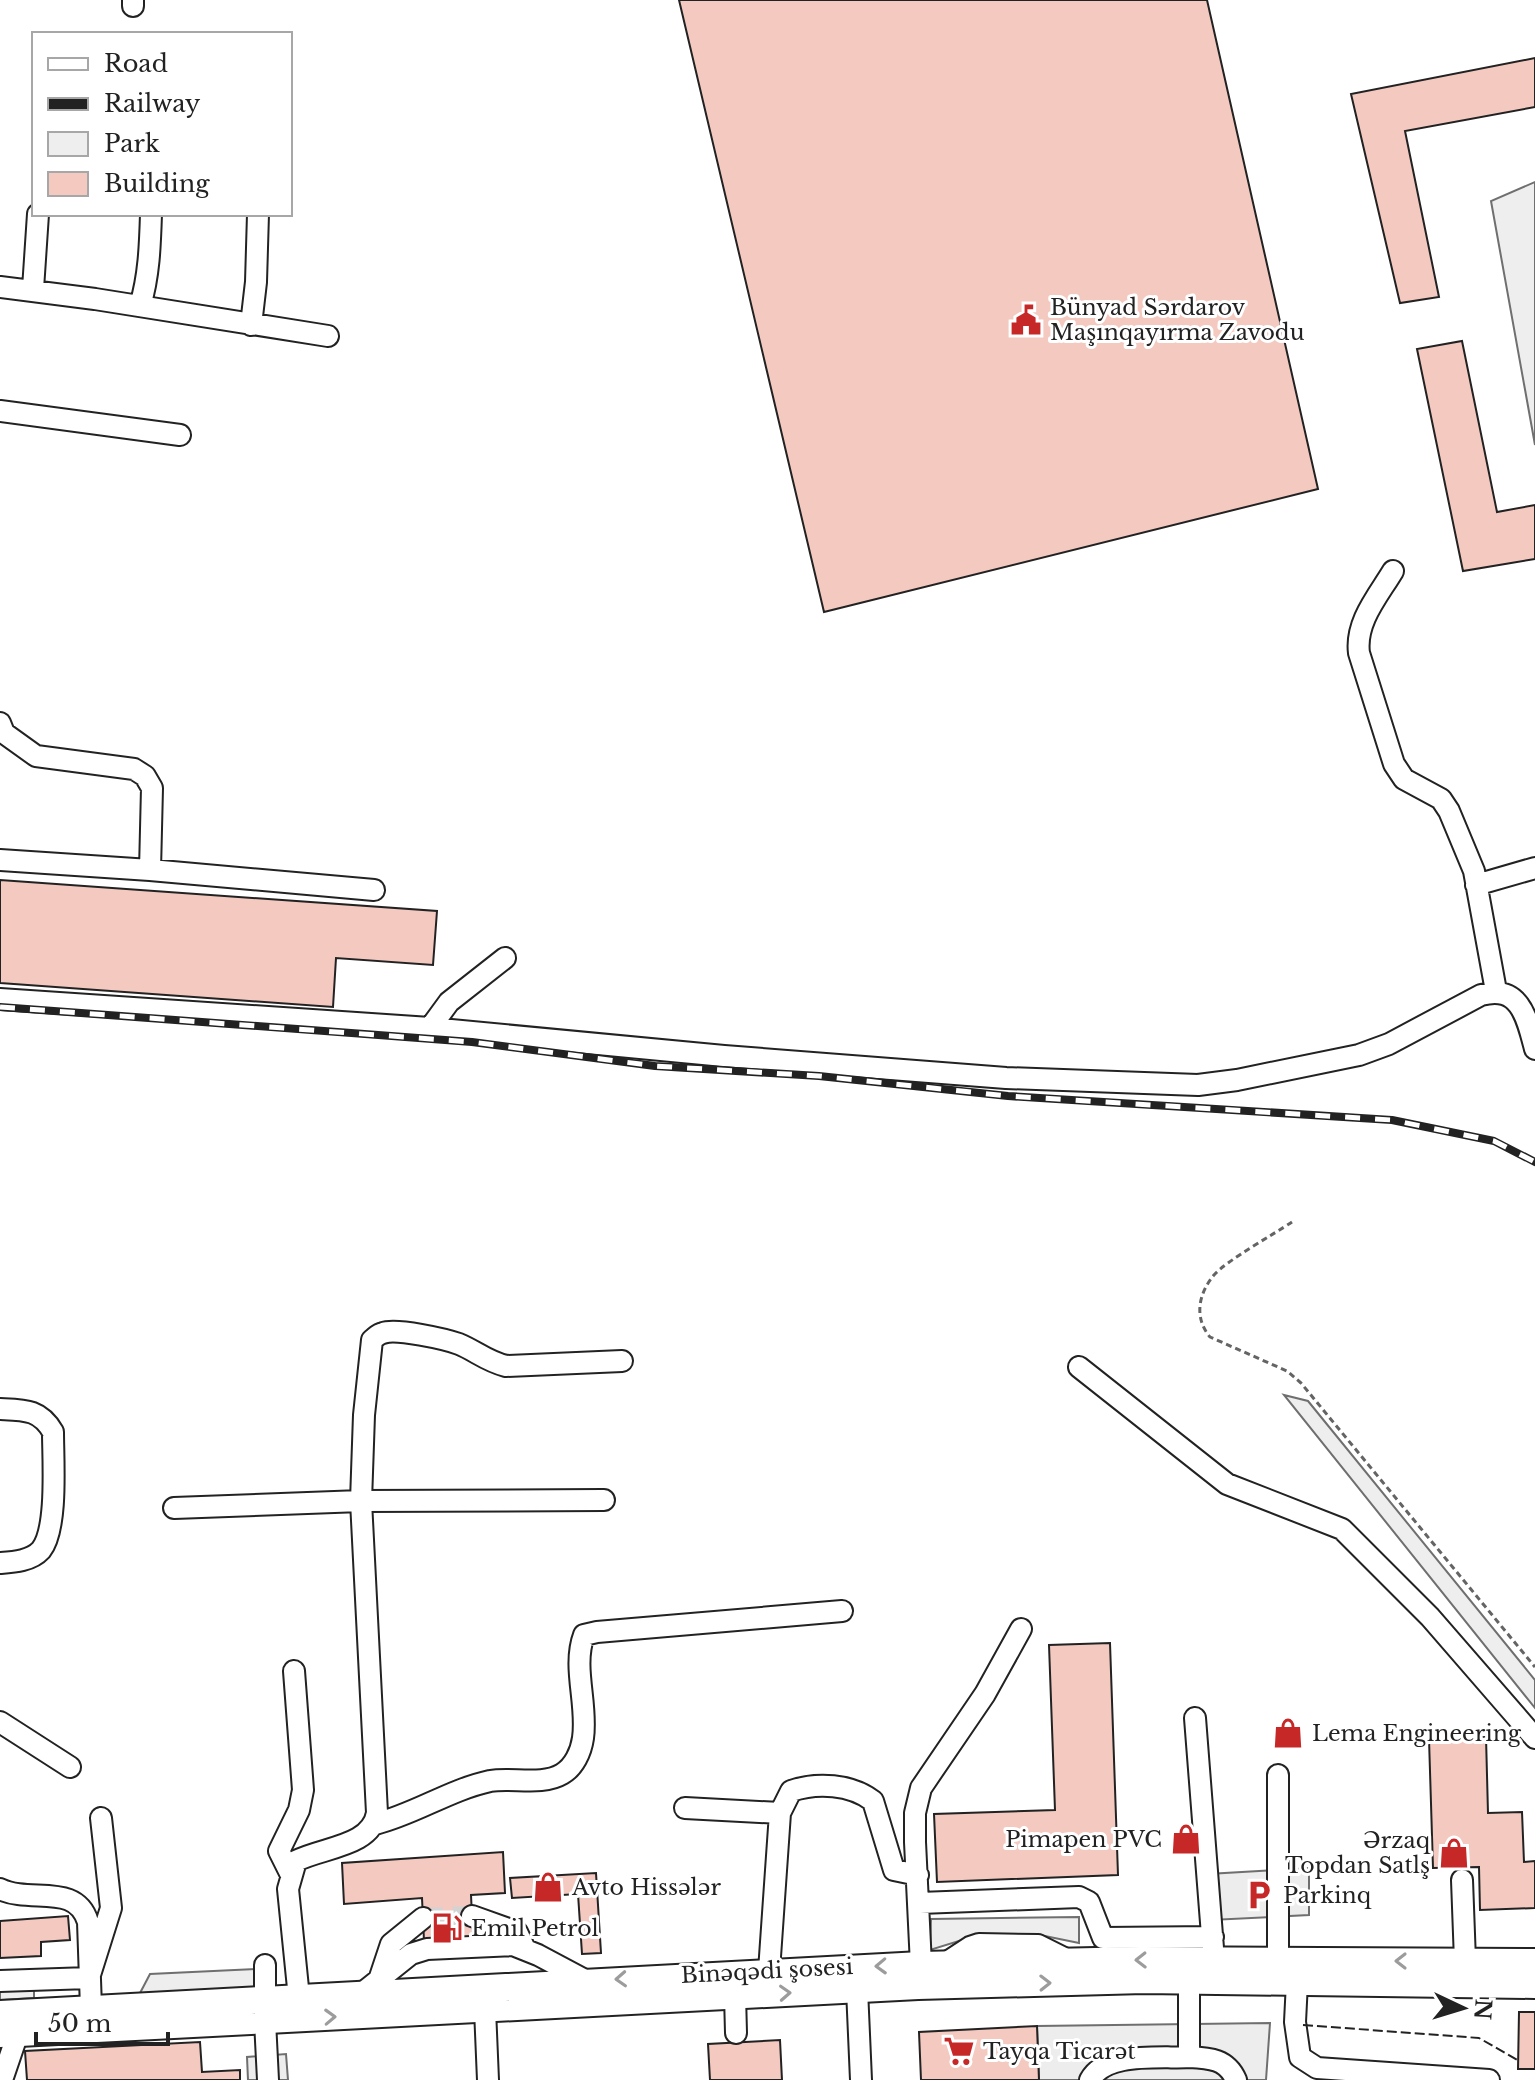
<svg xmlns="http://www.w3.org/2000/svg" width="1535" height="2080" font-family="'Libre Baskerville',serif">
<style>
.green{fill:#eee;stroke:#6f6f6f;stroke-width:2}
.parking{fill:#ededed;stroke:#6f6f6f;stroke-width:2}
.building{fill:#f3c9c0;stroke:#222;stroke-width:2}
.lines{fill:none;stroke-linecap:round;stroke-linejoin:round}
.minor-tunnel{stroke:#d3d3d3;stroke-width:20;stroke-dasharray:20 10;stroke-linecap:butt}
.minor-casing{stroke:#222;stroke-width:24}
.major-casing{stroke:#222;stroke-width:30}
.path{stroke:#646464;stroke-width:3;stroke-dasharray:6 4;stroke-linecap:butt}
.minor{stroke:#fff;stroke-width:20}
.major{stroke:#fff;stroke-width:26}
.rail-casing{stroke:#222;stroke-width:8}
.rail{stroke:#fff;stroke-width:5;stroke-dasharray:15;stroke-linecap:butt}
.fence{stroke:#222;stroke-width:2;stroke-dasharray:10 4;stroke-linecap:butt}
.oneway{stroke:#9c9c9c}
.labels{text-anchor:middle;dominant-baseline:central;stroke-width:6;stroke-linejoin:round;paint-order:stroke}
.poi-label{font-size:22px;fill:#222;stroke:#fff;text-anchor:start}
.street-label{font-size:22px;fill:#222;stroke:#fff}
</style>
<rect width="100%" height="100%" fill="#fff"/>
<!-- green -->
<path class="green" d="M 1535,182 L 1535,445 L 1491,201 Z
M 1284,1395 L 1308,1401 L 1535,1680 L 1535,1708 Z
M 1079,1917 L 1079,1943 L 1040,1935 L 975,1936 L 930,1950 L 931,1919 Z
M 257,1969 L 258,1987 L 139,1995 L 150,1974 Z
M 34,1986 L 34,1998 L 0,2000 L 0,1988 Z"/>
<!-- parking -->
<path class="parking" d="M 1309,1868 L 1309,1915 L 1211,1920 L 1208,1874 Z
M 1270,2023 L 1266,2080 L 1039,2080 L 1037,2026 Z
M 286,2054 L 288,2080 L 248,2080 L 247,2057 Z"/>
<!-- building -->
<path class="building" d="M 679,0 L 1207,0 L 1318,489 L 824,612 Z
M 1535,58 L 1535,107 L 1405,131 L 1439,297 L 1400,303 L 1351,94 Z
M 1462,341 L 1497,512 L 1535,505 L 1535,559 L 1463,571 L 1417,349 Z
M 0,880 L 437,911 L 433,965 L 336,958 L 333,1007 L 0,983 Z
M 1110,1643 L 1118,1875 L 937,1882 L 934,1814 L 1055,1810 L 1049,1645 Z
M 1486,1737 L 1488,1813 L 1522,1812 L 1524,1862 L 1535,1861 L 1535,1908 L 1480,1910 L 1479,1867 L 1433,1868 L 1429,1739 Z
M 503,1852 L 505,1893 L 471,1895 L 473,1937 L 424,1941 L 422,1898 L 344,1904 L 342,1863 Z
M 596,1873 L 601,1953 L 582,1954 L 578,1894 L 512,1898 L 510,1878 Z
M 68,1916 L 70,1940 L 41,1942 L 41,1956 L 0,1958 L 0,1921 Z
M 1519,2012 L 1535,2012 L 1535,2069 L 1518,2069 Z
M 1037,2026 L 1039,2080 L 921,2080 L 919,2032 Z
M 780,2040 L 782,2080 L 710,2080 L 708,2044 Z
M 200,2042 L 202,2072 L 240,2070 L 240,2080 L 27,2080 L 25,2051 Z"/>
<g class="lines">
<!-- minor-tunnel -->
<path class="minor-tunnel" d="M 423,1918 L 472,1916"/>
<!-- minor casing -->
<g class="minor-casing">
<path id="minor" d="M 133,6 L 133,0
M 0,287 L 95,299 L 328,336
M 33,289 L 38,214
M 140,306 C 149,276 150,246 151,214
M 251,325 L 256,282 L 258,214
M 0,411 L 180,435
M 1393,571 C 1378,596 1355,622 1359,653 L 1394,764 L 1404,779 L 1441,799 L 1449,811 L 1474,871 L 1496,991
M 0,723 L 4,733 L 36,756 L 134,769 L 145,776 L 152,788 L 150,870
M 0,860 L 150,870 L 374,890
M 1476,885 L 1535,868
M 0,999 L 430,1028 L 724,1056 L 1006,1078 L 1198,1085 L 1237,1080 L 1359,1055 L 1389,1044 L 1481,995 C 1520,984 1527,1018 1535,1049
M 430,1028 L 449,1002 L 505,958
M 1079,1367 L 1227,1484 L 1342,1529 L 1430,1617 L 1535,1738
M 0,1409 C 24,1410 40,1409 53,1432 C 53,1460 58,1529 41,1550 C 31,1561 14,1562 0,1563
M 174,1508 L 361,1501 L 604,1500
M 1195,1718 L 1213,1948
M 0,1722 L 70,1767
M 1278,1775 L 1278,1961
M 685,1808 L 780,1813 L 769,1971
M 780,1813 L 791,1791 C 817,1782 851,1784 873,1801 L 894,1870 L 918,1875
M 375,1824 C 415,1814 449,1790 490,1781 C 512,1777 542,1786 562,1774 C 574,1767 581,1752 583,1738 C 588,1704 572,1667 584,1635 L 597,1632 L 842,1611
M 291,1875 L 279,1851 L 299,1810 L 303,1790 L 294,1671
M 1462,1880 L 1465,1961
M 0,1889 C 31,1904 76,1882 88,1922 L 91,2008
M 920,1903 L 1079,1897 L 1089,1902 L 1103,1938 L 1213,1937
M 472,1916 L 517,1932 L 524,1947
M 944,1964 L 970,1947 L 979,1944 L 1038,1945 L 1070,1961
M 921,1965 L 915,1842 L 915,1813 L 921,1788 L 985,1694 L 1021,1629
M 380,1977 L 391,1944 L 423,1918
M 0,1981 L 89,1978 L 111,1908 L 101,1818
M 1189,1981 L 1189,2057 C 1210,2058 1227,2059 1236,2080
M 1297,1982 L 1295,2022 L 1300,2057 L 1317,2068 L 1489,2080
M 857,1989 L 861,2080
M 361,1994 L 411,1954 L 427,1949 L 513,1945 L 538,1955 L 585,1980
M 735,1995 L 736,2033
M 299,1998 L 288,1889 L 296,1861 C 323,1847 371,1847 377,1813 L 361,1501 L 364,1415 L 372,1340 C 376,1337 378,1334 383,1333 C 396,1328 445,1339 459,1344 C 476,1351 486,1361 506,1366 L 622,1361
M 265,2000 L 265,1965
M 485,2009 L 488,2080
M 265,2021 L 268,2080
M 2,2080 L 18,2033
M 1090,2080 C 1106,2051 1160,2059 1189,2057"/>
</g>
<!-- major casing -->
<g class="major-casing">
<path id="major" d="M 0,2014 L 921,1965 L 1141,1960 L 1535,1962
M 0,2034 L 918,1986 L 1144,1980 L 1535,1985"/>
</g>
<!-- path -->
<path class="path" d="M 1292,1222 C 1274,1234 1226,1261 1214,1275 C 1198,1294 1194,1318 1210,1337 L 1287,1371 L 1301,1383 L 1535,1667"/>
<!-- minor -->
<use href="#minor" class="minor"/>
<!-- major -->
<use href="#major" class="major"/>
<!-- rail casing -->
<g class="rail-casing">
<path id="rail" d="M 0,1007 L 472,1042 L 655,1066 L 819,1076 L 1008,1096 L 1392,1120 L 1494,1141 L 1535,1162"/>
</g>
<!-- rail -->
<use href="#rail" class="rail"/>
<!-- fence -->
<path class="fence" d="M 1303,2025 L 1479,2038 L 1519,2061"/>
</g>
<!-- one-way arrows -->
<defs><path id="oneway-chevron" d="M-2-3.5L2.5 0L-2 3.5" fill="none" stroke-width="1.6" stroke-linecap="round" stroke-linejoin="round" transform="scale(2)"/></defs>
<g class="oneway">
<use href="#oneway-chevron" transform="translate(1141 1960) rotate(179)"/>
<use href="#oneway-chevron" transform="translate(1401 1961) rotate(-180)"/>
<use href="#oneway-chevron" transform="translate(881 1966) rotate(178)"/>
<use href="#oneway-chevron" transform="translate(621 1979) rotate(177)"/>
<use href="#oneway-chevron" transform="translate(1045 1983) rotate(-1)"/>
<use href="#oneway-chevron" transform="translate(785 1993) rotate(-3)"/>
<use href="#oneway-chevron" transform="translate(330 2017) rotate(-2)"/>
</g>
<!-- icons -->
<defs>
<g id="civic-bare" transform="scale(2.4)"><path d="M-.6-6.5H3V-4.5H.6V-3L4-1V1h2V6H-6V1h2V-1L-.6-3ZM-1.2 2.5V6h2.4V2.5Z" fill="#c62828" stroke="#fff" stroke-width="2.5" paint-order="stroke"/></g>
<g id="shop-bare" transform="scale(2.4)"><path d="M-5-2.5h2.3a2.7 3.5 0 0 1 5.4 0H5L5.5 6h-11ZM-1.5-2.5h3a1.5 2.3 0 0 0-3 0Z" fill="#c62828" stroke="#fff" stroke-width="2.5" paint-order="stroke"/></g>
<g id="parking-bare" transform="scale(2.4)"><path d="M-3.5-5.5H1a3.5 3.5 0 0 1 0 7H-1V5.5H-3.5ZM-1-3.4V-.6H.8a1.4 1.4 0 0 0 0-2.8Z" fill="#c62828" stroke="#fff" stroke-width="2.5" paint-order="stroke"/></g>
<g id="fuel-bare" transform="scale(2.4)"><path d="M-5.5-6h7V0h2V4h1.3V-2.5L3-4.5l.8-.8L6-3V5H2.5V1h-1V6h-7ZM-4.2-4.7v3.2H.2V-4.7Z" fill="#c62828" stroke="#fff" stroke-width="2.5" paint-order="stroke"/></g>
<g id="supermarket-bare" transform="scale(2.4)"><path d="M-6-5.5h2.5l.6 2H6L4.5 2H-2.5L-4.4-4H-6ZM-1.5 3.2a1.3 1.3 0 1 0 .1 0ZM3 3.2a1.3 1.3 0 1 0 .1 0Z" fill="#c62828" stroke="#fff" stroke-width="2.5" paint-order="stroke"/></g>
</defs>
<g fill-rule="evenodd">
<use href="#civic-bare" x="1026" y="320"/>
<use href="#shop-bare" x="1288" y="1733"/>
<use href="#shop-bare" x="1186" y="1839"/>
<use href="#shop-bare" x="1454" y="1853"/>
<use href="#shop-bare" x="548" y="1887"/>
<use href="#parking-bare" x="1259" y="1895"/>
<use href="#fuel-bare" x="447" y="1928"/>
<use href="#supermarket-bare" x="959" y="2051"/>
</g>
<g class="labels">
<!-- poi labels -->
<g class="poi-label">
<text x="1050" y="307">Bünyad Sərdarov<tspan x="1050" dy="25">Maşınqayırma Zavodu</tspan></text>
<text x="1312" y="1733">Lema Engineering</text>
<text x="1162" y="1839" text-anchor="end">Pimapen PVC</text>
<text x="1430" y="1840" text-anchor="end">Ərzaq<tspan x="1430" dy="25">Topdan Satlş</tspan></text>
<text x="572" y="1887">Avto Hissələr</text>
<text x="1283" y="1895">Parkinq</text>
<text x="471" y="1928">Emil Petrol</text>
<text x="983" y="2051">Tayqa Ticarət</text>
</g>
<!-- street labels -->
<g class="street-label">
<text transform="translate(767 1971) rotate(-3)">Binəqədi şosesi</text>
</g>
</g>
<!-- legend -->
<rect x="32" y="32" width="260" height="184" fill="#ffffff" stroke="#a7a7a7" stroke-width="2"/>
<rect x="48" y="58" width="40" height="12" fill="#ffffff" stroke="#a7a7a7" stroke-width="2"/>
<text x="104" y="72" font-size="24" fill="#222222">Road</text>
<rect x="48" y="98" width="40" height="12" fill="#222222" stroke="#a7a7a7" stroke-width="2"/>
<text x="104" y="112" font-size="24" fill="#222222">Railway</text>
<rect x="48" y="132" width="40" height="24" fill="#eeeeee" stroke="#a7a7a7" stroke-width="2"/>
<text x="104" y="152" font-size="24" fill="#222222">Park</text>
<rect x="48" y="172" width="40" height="24" fill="#f3c9c0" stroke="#a7a7a7" stroke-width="2"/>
<text x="104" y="192" font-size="24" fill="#222222">Building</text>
<!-- north arrow -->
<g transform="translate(1463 2008) rotate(94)" stroke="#ffffff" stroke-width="6" paint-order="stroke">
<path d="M0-6L14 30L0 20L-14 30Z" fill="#222222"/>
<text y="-12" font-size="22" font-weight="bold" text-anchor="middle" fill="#222222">N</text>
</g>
<!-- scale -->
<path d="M36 2032v12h132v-12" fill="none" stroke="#222222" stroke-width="4"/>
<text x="48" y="2032" font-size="24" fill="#222222" stroke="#ffffff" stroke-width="6" paint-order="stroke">50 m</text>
</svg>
